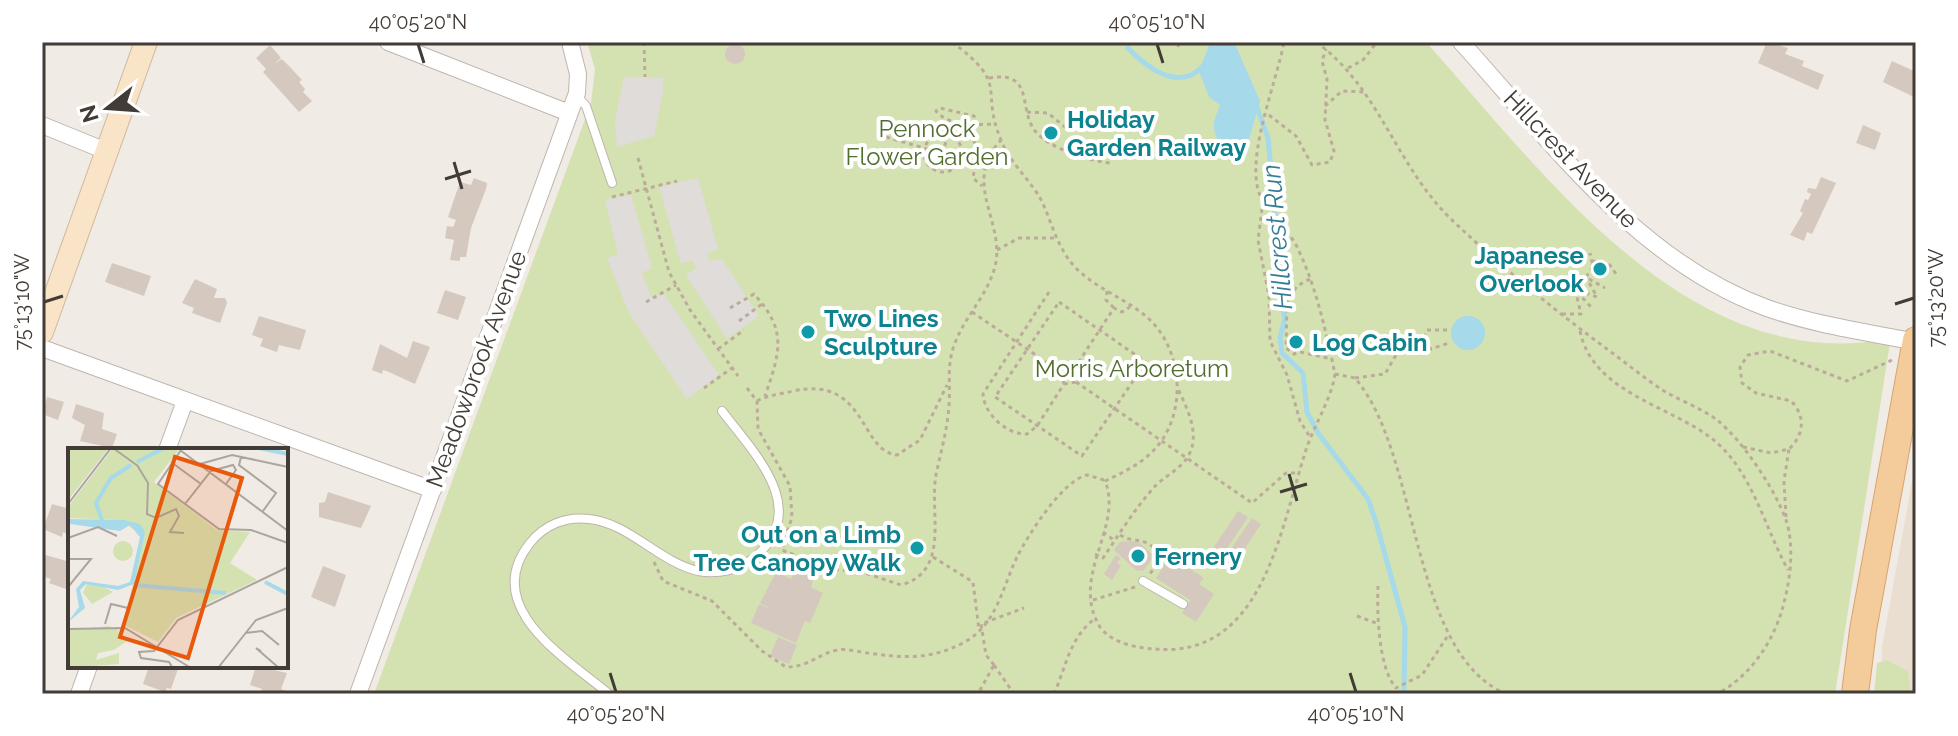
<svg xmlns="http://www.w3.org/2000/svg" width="1958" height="736" font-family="Raleway,sans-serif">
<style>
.education{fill:#e9ded0}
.green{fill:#d4e2b1}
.parking{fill:#dfdcda}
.water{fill:#a6d9e9}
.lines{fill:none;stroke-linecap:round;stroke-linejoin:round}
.stream{stroke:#a6d9e9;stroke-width:5}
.building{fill:#d4c8bf}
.lane-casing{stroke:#beb4ac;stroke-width:10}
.street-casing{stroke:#beb4ac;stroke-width:18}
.secondary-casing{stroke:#d0b99b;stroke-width:24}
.primary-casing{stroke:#d8a56c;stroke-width:28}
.path{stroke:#bcab9b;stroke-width:3;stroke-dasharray:4 4;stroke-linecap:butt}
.lane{stroke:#fff;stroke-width:8}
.street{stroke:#fff;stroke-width:16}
.secondary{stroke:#f9e4c7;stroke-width:22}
.primary{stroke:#f4cb9b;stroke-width:26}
.path-bridge{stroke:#bcab9b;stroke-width:3;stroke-dasharray:4 4;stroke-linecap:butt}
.ticks{fill:none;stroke:#433b35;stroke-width:3}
.culture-dot{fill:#0f9aa8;stroke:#fff;stroke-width:3}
.labels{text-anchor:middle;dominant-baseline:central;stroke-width:8;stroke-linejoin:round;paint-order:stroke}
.culture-label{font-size:24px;font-weight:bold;fill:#0d838f;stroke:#fff;text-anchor:start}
.park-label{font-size:24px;fill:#526e2f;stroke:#fff}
.street-label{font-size:24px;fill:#433b35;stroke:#fff}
.water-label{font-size:26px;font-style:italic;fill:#357d95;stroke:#fff}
.inset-river{fill:none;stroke:#a6d9e9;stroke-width:4}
.inset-road{fill:none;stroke:#aba59f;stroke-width:2}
.view{fill:#e8590c;fill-opacity:0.15;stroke:#e8590c;stroke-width:4}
.inset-edge{fill:none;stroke:#433b35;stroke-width:4}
.neatline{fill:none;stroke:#433b35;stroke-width:3}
.ticks-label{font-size:20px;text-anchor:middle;fill:#433b35}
</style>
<rect width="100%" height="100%" fill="#f1ebe5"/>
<!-- education -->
<path class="education" d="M 1916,460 L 1916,694 L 1881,694 L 1882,647 Z"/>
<!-- green -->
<path class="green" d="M 587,42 L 1426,42 C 1543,172 1685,372 1883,340 L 1890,343 L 1835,694 L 374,694 L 591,103 L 595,69 Z
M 1887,660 L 1908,671 L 1911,694 L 1874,694 L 1877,663 Z"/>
<!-- parking -->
<path class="parking" d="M 624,77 L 663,78 L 663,91 L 654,136 L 617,147 L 615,121 Z
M 698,178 L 718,249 L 707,254 L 709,261 L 722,259 L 759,316 L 727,339 L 686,275 L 696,268 L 692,260 L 681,264 L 659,187 Z
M 631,195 L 652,268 L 642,273 L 651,297 L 664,294 L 719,375 L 687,399 L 629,313 L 607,258 L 618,254 L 605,200 Z"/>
<!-- water -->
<path class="water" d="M 1234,42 L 1260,101 L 1243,160 C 1227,158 1209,135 1215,118 C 1216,114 1219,110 1220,105 L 1209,97 L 1199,71 L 1210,43 Z
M1451 333a17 17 0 1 1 34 0a17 17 0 1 1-34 0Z"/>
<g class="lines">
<!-- stream -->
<path class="stream" d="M 1128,48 C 1146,67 1178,92 1202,67
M 1256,105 L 1268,138 L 1277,235 L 1276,286 L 1285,318 L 1280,338 L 1282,353 L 1303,373 L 1307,412 L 1318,433 L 1368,499 L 1376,522 L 1405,627 L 1404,694"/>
</g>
<!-- building -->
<path class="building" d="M 1767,42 L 1788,48 L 1785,54 L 1804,61 L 1802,66 L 1824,75 L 1818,90 L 1758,63 Z
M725 54a10 10 0 1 1 20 0a10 10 0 1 1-20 0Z
M 270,45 L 281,58 L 274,64 L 282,59 L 288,65 L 302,80 L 299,82 L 305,89 L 303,92 L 312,101 L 299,112 L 263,72 L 266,69 L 256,58 Z
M 1892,61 L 1916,72 L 1916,98 L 1883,82 Z
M 1863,125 L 1881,133 L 1875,150 L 1856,143 Z
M 1821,177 L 1836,183 L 1812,234 L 1807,232 L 1804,241 L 1790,235 L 1803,213 L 1800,211 L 1805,199 L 1808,200 L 1811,194 L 1807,192 L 1808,188 L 1816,189 Z
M 474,178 L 487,183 L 486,189 L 471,228 L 466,257 L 460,257 L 460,261 L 450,260 L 454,240 L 445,238 L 447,226 L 453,227 L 456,220 L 448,217 L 460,182 L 471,185 Z
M 112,263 L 151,276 L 144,296 L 105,282 Z
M 195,279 L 217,289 L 214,298 L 225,298 L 227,303 L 220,323 L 192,313 L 194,308 L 182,303 Z
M 445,290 L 466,297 L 458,320 L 437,313 Z
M 259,316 L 306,330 L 300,350 L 279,345 L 277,352 L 260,346 L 263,339 L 252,335 Z
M 413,341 L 430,347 L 415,384 L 389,372 L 383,370 L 382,374 L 372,370 L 380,344 L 407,358 Z
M 47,397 L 64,402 L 58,420 L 42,414 Z
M 76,404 L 104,413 L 102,429 L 117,434 L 112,448 L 80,441 L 85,425 L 72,418 Z
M 328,492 L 371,506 L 361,528 L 319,517 L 319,503 L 325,502 Z
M 52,504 L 70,509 L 70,535 L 63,532 L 62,537 L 43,529 Z
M 1238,511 L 1248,517 L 1218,562 L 1208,556 Z
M 1252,518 L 1261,524 L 1230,571 L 1220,565 Z
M 1133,541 L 1140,543 L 1154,556 L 1143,571 L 1136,570 L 1114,550 L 1120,542 Z
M 42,554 L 70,562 L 69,590 L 49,583 L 51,579 L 42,576 Z
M 1116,555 L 1121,558 L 1117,563 L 1121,565 L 1112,580 L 1104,574 Z
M 1170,556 L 1204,578 L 1199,584 L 1214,594 L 1196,622 L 1182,613 L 1190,600 L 1156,578 Z
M 323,566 L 346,575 L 335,607 L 311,597 Z
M 804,566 L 815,574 L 811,587 L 823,593 L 810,623 L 805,621 L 796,643 L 751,623 L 759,604 L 773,610 L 760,603 L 776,572 L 791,579 L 796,569 Z
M 778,637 L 797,645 L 789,664 L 770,656 Z
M 149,666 L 179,666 L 171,689 L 167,688 L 165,692 L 143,684 Z
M 256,666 L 287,673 L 281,689 L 294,694 L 260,694 L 262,689 L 250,685 Z"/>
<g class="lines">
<!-- lane casing -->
<g class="lane-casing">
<path id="lane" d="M 577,96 L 586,106 L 612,183
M 1143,581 L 1183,604
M 609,694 C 567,659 479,607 530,543 C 544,525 566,516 589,519 C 629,523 659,562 698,571 C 718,575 739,570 755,557 C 812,509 753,452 722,411"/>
</g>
<!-- street casing -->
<g class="street-casing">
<path id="street" d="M 388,42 L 569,113
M 1461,42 C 1550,140 1637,261 1767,308 C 1815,325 1866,332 1916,342
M 42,125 L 106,151
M 42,348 L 433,490
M 167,450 L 185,401
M 79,694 L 89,666
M 358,694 L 577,93 L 578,74 L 570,42"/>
</g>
<!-- secondary casing -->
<g class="secondary-casing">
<path id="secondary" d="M 42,332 L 146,42"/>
</g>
<!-- primary casing -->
<g class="primary-casing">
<path id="primary" d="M 1855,694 L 1863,630 L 1916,340"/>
</g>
<!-- path -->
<path class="path" d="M 644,42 L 645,77
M 952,42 C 1011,86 979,88 1001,140 C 1009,161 1027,177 1039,196 C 1049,214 1053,234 1064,252 C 1082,285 1123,295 1149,319 C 1185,353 1187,418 1152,452 C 1139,465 1122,473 1105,481 C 1124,527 1069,577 1100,627 C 1111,643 1137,648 1155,649 C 1262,659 1280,531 1305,453 C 1313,426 1331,401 1335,374 C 1326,332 1317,290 1299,251 C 1289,227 1261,210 1257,185 C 1250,146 1276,83 1284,42
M 1316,42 C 1379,87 1396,166 1451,219 C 1502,268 1558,313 1615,355 C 1631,367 1647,380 1664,391 C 1681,401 1701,408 1717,420 C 1742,440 1775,489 1786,520 C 1795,547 1790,583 1782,610 C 1772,644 1749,677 1717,694
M 1178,47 L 1179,42
M 1348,68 L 1363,60 L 1377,42
M 989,78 C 1036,70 1017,110 1036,132 C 1049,148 1091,162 1112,163
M 1325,106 L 1342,91 L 1366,92
M 1027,112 L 1048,113 L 1066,128 L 1076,122
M 1269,115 L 1296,136 L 1312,165 L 1330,162 L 1334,151 L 1325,120 L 1327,79 L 1322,61 L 1326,49
M 970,125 L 977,153 L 973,178 L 982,186
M 978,125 L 974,116 L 940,108 L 936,111 C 948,126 976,125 994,124
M924 153a19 19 0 1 1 38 0a19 19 0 1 1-38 0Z
M 886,137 L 986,166
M 638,158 L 669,272 L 690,310 L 738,376
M 938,169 L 952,121
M 612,197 L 677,181
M 1263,201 L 1258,240 L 1269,296 L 1270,341 L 1287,375 L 1300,421 L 1310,437
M 997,250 L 1019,238 L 1057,238
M 1593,261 L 1610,265 L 1616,274
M 1586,277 L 1593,267 L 1590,253
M 1310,279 L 1297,286 L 1287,303 L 1286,348 L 1294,354 L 1300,352 L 1332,359
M 1589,279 L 1605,288
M 1107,291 L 1106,300 L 1114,308
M 1049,292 L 983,394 C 984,414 1007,435 1027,434 L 1037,426 L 1064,384 L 1061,372 L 1074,369 L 1076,382 L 1064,384
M 1577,292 L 1591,307
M 646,302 L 676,285
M 1059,302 L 1146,362 L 1082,456 L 995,397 Z
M 730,308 L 754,294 C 788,331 780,352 765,396
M 972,312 L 1061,372
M 1562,314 L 1581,314 L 1575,289 L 1597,297 L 1586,277
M 739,321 L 762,304
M 1447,330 L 1427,330 L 1423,341 L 1431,349 L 1449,343
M 1580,331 C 1593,394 1673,406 1715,441 C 1752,472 1765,528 1788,570
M 718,349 L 744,330
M 1074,369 L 1114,308 L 1122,312 L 1130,307
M 1335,374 L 1355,378 C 1421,455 1409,652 1506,694
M 1355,378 L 1385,374 L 1400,348 L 1423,341
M 1076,382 L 1252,503 L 1286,473 L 1298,473
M 704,388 L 732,368
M 747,388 L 757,401 L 758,429 L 790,486 L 792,517 L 782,550 L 829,569 L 862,572 L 901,585 C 951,571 929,513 936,475 C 940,455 946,435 948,415 C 952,390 945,367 955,343 C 966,314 990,293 996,262 C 1003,219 962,182 1001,140
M 757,401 C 768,395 781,394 793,391 C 867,375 859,451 897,455 L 920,440 L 947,385
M 1743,447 L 1771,453 L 1789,449 C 1804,435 1806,416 1791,401 L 1756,393 L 1742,383 L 1740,367 L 1748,355 L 1770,351 L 1847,381 L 1892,360
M 1786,517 L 1784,481 L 1789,449
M 1103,532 L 1115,541
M 1120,535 C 1137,545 1146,534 1161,557 L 1150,574
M 1095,554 L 1103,558 C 1118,536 1132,513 1150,492 C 1159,480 1172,474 1182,464 C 1204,442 1189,412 1178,389
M 933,557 L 973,582 L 979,630
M 654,562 L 663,581 L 712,601 L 762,651 L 786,667 C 809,667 818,654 837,650 C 845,648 859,652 868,653 C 903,658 930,660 963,643 C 997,625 1002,588 1017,557 C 1028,535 1063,480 1087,475 L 1104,480
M 1378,586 C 1377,612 1378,667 1396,688 L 1422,675 L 1449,634
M 1093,600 L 1135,587
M 1357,616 L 1376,623
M 994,665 L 1014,694 L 979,692 Z
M 1054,694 C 1066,667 1070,636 1096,618"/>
<!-- lane -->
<use href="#lane" class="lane"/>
<!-- street -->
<use href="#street" class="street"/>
<!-- secondary -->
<use href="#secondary" class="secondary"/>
<!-- primary -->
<use href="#primary" class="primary"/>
<!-- path-bridge -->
<path class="path-bridge" d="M 994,665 L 986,655 L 981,624 L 1024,608"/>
</g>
<!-- ticks -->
<path class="ticks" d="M 418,44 L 424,63M 1157,44 L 1163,63M 454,162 L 462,189M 445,179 L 471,171M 44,302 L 63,296M 1895,304 L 1914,298M 1289,474 L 1297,501M 1280,492 L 1307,484M 610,673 L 616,692M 1350,673 L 1356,692"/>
<!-- markers -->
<g class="culture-dot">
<circle cx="1051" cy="133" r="8"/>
<circle cx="1600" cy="269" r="8"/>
<circle cx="808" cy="332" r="8"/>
<circle cx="1296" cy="342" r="8"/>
<circle cx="917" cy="548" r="8"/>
<circle cx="1138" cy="556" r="8"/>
</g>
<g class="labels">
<!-- culture labels -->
<g class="culture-label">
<text x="1067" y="119">Holiday<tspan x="1067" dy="28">Garden Railway</tspan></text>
<text x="1584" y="255" text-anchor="end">Japanese<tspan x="1584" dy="28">Overlook</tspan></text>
<text x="824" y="318">Two Lines<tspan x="824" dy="28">Sculpture</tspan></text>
<text x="1312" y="342">Log Cabin</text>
<text x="901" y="534" text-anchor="end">Out on a Limb<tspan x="901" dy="28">Tree Canopy Walk</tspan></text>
<text x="1154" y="556">Fernery</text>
</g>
<!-- park labels -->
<g class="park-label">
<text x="927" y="128">Pennock<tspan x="927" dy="28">Flower Garden</tspan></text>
<text x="1132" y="368">Morris Arboretum</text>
</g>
<!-- street labels -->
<g class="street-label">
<text transform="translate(1571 159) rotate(46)">Hillcrest Avenue</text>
<text transform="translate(476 369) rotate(-70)">Meadowbrook Avenue</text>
</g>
<!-- water labels -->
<g class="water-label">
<text transform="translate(1277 237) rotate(-95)">Hillcrest Run</text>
</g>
</g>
<!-- overview -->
<g transform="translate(68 448)">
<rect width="220" height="220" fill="#f1ebe5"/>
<path d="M 0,0 L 41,0 L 0,52 ZM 45,0 L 106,0 L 110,3 L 86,34 L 149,82 L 182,84 L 162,115 L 189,132 L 108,170 L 90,194 L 56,177 L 75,88 L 52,72 L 0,70 L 0,59 ZM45 103a10 10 0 1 1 20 0a10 10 0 1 1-20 0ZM 19,135 L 34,138 L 45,144 L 24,156 L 15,145 ZM 41,178 L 60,186 L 49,182 L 59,193 L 46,202 L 30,205 L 28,212 L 51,205 L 51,216 L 0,220 L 0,182 Z" fill="#d4e2b1"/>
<path d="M 0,71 L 56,72 L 72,76 L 77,84 L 66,136 L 50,142 L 18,136 L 12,142 L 17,160 L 0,174 L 11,159 L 8,141 L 15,133 L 50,138 L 62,134 L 72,89 L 62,77 L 52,83 L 2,76 Z" fill="#a6d9e9"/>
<path class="inset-river" d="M 191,0 L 220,6M 69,14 L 96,0M 35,75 L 28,55 L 43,30 L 63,17M 197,134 L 220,146M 66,137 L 158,145"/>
<path class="inset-road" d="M 45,0 L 70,18M 112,2 L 220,83M 113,2 L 90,36 L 151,81 L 183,82 L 220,95M 173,9 L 171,17 L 208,45 L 195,63M 103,14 L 133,36M 132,16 L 164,7 L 220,19M 69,17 L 80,35 L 79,66 L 88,70 L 108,61 L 111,68 L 102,84 L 116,85M 0,56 L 43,0M 117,56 L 143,23 L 165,17 L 168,22 L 158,36M 0,90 L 30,79 L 49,88M 0,111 L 23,111 L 0,139M 37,176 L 43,156 L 60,160M 0,181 L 57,180 L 123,220M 177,185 L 194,183 L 211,197M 193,203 L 188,200 L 211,220M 104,219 L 101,214 L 73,210 L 71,204 L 86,203 L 110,172 L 220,119M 150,220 L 188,172 L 220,160"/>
<path class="view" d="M 107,9 L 174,30 L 120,210 L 52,189 Z"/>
<rect width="220" height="220" class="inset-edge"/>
</g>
<!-- border -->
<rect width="1958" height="736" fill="none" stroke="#ffffff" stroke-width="88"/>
<!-- north arrow -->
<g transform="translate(108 108) rotate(253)" stroke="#ffffff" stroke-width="6" paint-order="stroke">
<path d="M0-6L14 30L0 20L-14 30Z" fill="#433b35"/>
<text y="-12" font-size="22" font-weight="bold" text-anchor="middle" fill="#433b35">N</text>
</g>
<rect x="44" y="44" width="1870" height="648" class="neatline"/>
<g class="ticks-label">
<text x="418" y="29">40°05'20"N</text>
<text x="1157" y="29">40°05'10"N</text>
<text transform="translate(1936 298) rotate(-90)" y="7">75°13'20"W</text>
<text transform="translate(22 302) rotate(-90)" y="7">75°13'10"W</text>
<text x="616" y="721">40°05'20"N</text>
<text x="1356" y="721">40°05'10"N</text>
</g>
</svg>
